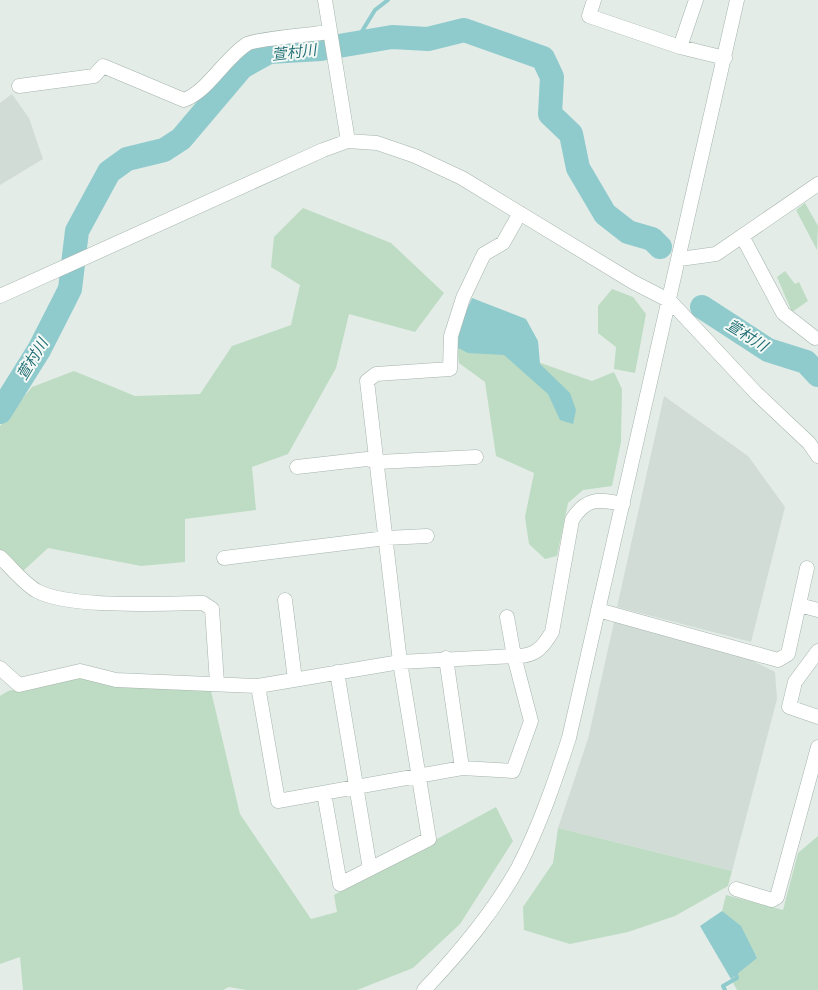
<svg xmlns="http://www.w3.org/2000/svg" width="818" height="990" font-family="'Titillium Web','Noto Sans JP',sans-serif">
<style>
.built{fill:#d2dcd6}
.green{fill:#bedcc3}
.water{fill:#8fcacd}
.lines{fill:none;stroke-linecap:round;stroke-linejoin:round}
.stream{stroke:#8fcacd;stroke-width:4}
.river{stroke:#8fcacd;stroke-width:24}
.minor-casing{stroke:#a6b4ad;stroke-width:15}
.minor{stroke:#fff;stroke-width:14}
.labels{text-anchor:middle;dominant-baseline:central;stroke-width:4;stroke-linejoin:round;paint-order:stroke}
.water-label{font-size:15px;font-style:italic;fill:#227075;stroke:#f4f9f6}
</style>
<rect width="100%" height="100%" fill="#e3ece7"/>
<!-- built -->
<path class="built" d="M 12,94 L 29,118 L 43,159 L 0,185 L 0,103 Z
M 664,396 L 748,456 L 785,507 L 751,642 L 617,607 Z
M 614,622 L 747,658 L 775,672 L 777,699 L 732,871 L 558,828 L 588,739 Z"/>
<!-- green -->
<path class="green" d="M 805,203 L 818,226 L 817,250 L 796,210 Z
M 303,208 L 391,243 L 444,293 L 415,332 L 349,314 L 336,368 L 288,454 L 252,467 L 256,510 L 185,519 L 185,562 L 141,566 L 48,548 L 22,572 L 0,552 L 0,426 L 32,387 L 74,371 L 135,396 L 200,394 L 232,346 L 291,325 L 300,285 L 271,267 L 274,237 Z
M 785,271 L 795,284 L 799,282 L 808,301 L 792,312 L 777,277 Z
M 612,289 L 633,297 L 646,314 L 635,373 L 614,369 L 616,347 L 598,333 L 598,306 Z
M 455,333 L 592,381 L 614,372 L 622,389 L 621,442 L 612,486 L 583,490 L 568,503 L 557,556 L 545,559 L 529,544 L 525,517 L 534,473 L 496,456 L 485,382 L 459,363 Z
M 79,676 L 109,686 L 211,691 L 240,814 L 311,919 L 337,912 L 334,895 L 496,807 L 513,841 L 460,924 L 413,968 L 357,990 L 246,990 L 229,987 L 223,990 L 23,990 L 20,957 L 0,964 L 0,696 L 8,691 Z
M 558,828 L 732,871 L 728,886 L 675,916 L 628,932 L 570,944 L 524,930 L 523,907 L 553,863 Z
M 818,836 L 818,990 L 737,990 L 731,979 L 757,957 L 722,911 L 726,895 L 783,910 L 798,853 Z"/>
<!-- water -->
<path class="water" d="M 472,298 L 526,319 L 538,341 L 540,364 L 570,393 L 576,410 L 573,424 L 560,420 L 548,394 L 504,355 L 468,353 L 458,348 L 459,327 Z
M 722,911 L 741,926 L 757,958 L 731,979 L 700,926 Z"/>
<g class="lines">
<!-- stream -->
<path class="stream" d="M 356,41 L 375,10 L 388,0
M 725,990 L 723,986 L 737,978 L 735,970"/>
<!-- river -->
<path class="river" d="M 702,307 L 768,350 L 806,362 L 818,375
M 0,412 L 39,350 L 64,301 L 70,289 L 77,231 L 109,172 L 127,159 L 164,150 L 181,139 L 242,67 L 269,52 L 321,49 L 392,37 L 428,39 L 464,30 L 543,58 L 552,77 L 550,114 L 571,134 L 578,168 L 605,214 L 628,232 L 652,239 L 660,247"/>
<!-- minor casing -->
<g class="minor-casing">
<path id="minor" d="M 325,0 L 348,141
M 594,0 L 589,16 L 680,47 L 725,58
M 680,47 L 696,0
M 19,86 L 94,76 L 103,66 L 184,100 C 208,91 224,59 247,44 C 255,39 316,34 330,32
M 742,236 L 783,313 L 815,338
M 680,259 L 716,254 L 818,184
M 0,296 L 323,150 L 348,141 L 377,143 L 415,156 L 462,178 L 633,282 L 670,301 L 757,394 L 809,443 L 818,456
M 297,467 L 367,459 L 378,462 L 476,457
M 0,557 C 11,567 24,584 37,591 C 71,609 163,603 203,603 L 212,609 L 217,683
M 224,558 L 386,538 L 427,536
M 285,600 L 295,680
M 799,605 L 818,610
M 598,610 L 778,660 L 788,654 L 807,568
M 818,651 L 795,682 L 789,707 L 818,717
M 446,658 L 462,768
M 0,668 L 19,685 L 80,671 L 116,680 L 258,686 L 400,662 L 514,656 L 507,617
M 337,672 L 370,869
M 258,686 L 278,801 L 462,768 L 513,771 L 531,721 L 514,656 C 534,657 542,649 552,632 L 572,520 C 586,497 599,499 623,504
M 324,793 L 340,884 L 429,839 L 400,662 L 367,381 L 376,374 L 450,369 L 451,336 L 463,298 L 484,254 L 503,243 L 520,213
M 736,889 L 772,900 L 777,897 L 818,747
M 424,990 C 460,952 494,912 519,866 C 540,825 555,781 569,738 L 737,0"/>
</g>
<!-- minor -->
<use href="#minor" class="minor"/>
</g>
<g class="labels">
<!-- water labels -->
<g class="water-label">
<text transform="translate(294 52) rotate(-7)">萱村川</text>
<text transform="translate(747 335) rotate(32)">萱村川</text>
<text transform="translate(32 359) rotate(-59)">萱村川</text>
</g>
</g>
</svg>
